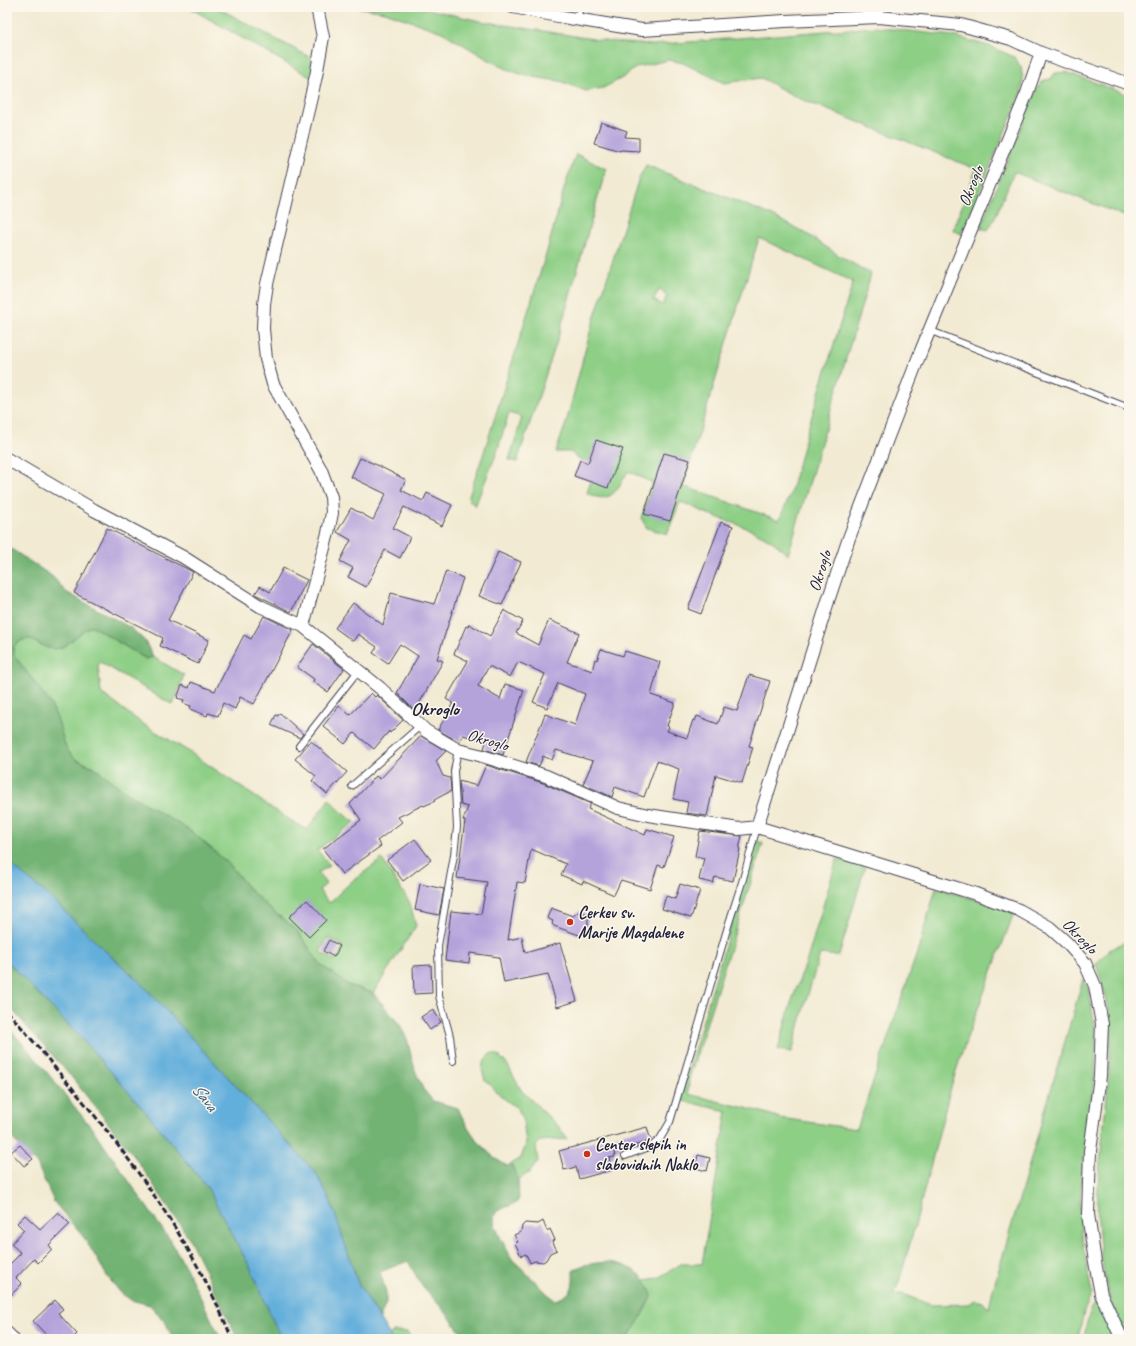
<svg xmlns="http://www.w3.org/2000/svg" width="1136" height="1346" font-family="Caveat,sans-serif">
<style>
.green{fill:#8ecf86;stroke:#587860;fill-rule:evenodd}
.forest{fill:#72b273;stroke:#4a6a57}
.water{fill:#64afdc;stroke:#43688c}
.building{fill:#b4a2db}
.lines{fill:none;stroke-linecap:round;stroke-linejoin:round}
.lane-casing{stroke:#414052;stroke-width:8}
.street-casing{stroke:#414052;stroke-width:14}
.lane{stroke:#fff;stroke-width:6}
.street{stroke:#fff;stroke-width:12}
.rail{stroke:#22223b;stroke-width:3;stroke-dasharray:6 3;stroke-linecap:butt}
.poi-dot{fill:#c8321e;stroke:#fbf7ec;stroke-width:1.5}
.labels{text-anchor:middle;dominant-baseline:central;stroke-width:3;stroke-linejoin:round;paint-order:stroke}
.street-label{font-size:17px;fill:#22223b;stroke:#fbf7ec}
.poi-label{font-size:17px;font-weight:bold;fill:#22223b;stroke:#fbf7ec;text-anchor:start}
.water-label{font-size:18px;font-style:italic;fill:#3c5a7b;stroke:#fbf7ec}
.quarter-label{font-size:19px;font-weight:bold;fill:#22223b;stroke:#fbf7ec}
</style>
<rect width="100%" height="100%" fill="#fbf7ec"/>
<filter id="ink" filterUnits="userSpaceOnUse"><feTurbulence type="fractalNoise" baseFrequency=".025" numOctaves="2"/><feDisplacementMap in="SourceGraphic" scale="8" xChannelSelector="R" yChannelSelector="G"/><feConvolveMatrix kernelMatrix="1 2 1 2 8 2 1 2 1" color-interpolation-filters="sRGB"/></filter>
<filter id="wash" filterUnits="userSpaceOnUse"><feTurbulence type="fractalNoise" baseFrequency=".012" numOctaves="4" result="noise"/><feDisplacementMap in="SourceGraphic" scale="16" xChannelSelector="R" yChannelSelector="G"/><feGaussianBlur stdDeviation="0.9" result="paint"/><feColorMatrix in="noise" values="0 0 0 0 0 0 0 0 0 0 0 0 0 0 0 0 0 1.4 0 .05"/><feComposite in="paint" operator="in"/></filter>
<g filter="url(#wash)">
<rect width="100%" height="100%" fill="#f2ead2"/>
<!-- green -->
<path class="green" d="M 188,7 L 216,7 L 317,61 L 312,78 Z
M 355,7 L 419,7 L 480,21 L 612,42 L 652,45 L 875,27 L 953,36 L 989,46 L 1014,57 L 1021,67 L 1023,81 L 1021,94 L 961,234 L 953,230 L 976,169 L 798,98 L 761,78 L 724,83 L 683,63 L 669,60 L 637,67 L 622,78 L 603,88 L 586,91 L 560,81 L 526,76 L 507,69 L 484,57 L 442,32 L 385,12 Z
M 1066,72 L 1129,95 L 1129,218 L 1014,172 L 994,220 L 988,230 L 980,228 L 1038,86 L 1045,80 L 1051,79 L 1055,73 Z
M 576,154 L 606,169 L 557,341 L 517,462 L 509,460 L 522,417 L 509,413 L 496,455 L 475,506 L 468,499 L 484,452 L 547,251 L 564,189 Z
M 646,165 L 771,215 L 807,234 L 838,255 L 871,274 L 788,555 C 768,533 738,525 711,515 C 700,511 691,505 680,502 L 667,534 L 647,528 L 641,518 L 653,483 L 628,471 C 617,490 611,506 587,493 L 596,463 L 578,458 L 570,452 L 556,452 L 566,423 L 590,332 L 639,178 ZM 759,238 L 853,282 L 806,435 L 790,495 L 779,520 L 683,486 ZM 659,290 L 667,295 L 663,305 L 653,300 Z
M 92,626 L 146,659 L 153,657 L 184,675 L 173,705 L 100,662 L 98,666 L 101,693 L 143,724 L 188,751 L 285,817 L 307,830 L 329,799 L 347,817 L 355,822 L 317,850 L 330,865 L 318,873 L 326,884 L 319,890 L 329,903 L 351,882 L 382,859 L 410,903 L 416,926 L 373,993 L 348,985 L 320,964 L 296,929 L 270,909 L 249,889 L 229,864 L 192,832 L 124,791 L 94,767 L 75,759 L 68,751 L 64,742 L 58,721 L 50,703 L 14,655 L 13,647 L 22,640 L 30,639 C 51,651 57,654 76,637 C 81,632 85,629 92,626 ZM 328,938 L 343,946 L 335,960 L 320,952 Z
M 756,841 L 763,843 L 689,1079 L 688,1094 L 762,1112 L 780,1118 L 857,1129 L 919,947 L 936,888 L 980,901 L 1014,913 L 968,1035 L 956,1071 L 948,1098 L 915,1226 L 898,1285 L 893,1294 L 902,1294 L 931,1305 L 969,1304 L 975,1300 L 983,1302 L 989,1309 L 992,1293 L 1083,979 L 1088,989 L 1092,1009 L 1095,1026 L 1096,1040 L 1095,1073 L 1081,1181 L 1080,1209 L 1083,1246 L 1092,1294 L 1084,1311 L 1078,1339 L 629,1339 L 629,1336 L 640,1319 L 652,1295 L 644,1280 L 658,1278 L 681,1264 L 702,1264 L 727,1111 L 683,1101 L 682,1098 L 683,1088 Z
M 837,859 L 865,867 L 839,956 L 820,954 L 804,1008 L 792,1052 L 778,1050 L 791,1003 L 807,960 Z
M 1123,943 L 1129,943 L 1129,1339 C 1123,1334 1119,1323 1116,1315 C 1109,1299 1105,1283 1103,1266 C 1098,1236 1096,1205 1099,1175 C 1103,1123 1112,1072 1110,1020 C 1108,999 1102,984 1096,964 L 1109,950 Z
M 491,1053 L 498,1055 L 507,1064 L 521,1090 L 559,1127 L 567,1139 L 540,1141 L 536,1146 L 538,1162 L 530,1172 L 518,1180 L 511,1164 L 521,1158 L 526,1144 L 523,1118 L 517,1108 L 502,1097 L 485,1080 L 482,1070 L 483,1062 Z
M 1098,1300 L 1116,1339 L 1084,1339 C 1086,1326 1088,1310 1098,1300 Z
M 393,1332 L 407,1332 L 412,1339 L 392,1339 L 390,1336 Z"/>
<!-- forest -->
<path class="forest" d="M 7,546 L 53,577 L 66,592 L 131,628 L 145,641 L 153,657 L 146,659 L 92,626 C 85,629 81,632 76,637 C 57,654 51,651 30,639 L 22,640 L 13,647 L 14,655 L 50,703 L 58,721 L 64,742 L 68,751 L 75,759 L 94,767 L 124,791 L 192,832 L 229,864 L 249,889 L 270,909 L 296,929 L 320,964 L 348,985 L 373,993 L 400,1025 L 407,1039 L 415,1070 L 423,1089 L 433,1101 L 458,1108 C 468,1131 484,1153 507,1166 L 511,1164 L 518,1178 L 519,1199 L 516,1203 L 497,1211 L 494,1216 L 494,1222 L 499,1235 L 512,1259 L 549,1295 L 556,1300 C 572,1294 574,1288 573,1271 C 580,1265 588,1264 597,1263 C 615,1260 634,1266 645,1281 C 648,1285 650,1291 652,1295 L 640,1319 L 629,1336 L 629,1339 L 466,1339 L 447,1314 L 420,1283 L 408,1261 L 380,1272 L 386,1292 L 386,1303 L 380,1318 L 358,1283 L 331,1202 L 316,1173 L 140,982 L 103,949 L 47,894 L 7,862 Z
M 7,961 L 84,1041 L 146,1112 L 207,1187 L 252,1271 L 281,1339 L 238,1339 L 189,1238 L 137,1160 L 70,1075 L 7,1004 Z
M 7,1026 L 37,1060 L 94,1131 L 172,1243 L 186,1268 L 221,1339 L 173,1339 L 166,1323 L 150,1305 L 131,1300 L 121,1293 L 107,1276 L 85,1239 L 54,1202 L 37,1164 L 7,1133 Z"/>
<!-- water -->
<path class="water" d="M 7,862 L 47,894 L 103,949 L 140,982 L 316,1173 L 331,1202 L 358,1283 L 392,1339 L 281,1339 L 252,1271 L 207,1187 L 146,1112 L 84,1041 L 7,961 Z"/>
<g id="blocks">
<!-- building -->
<path class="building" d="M 601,122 L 627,131 L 625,137 L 639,138 L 639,151 L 621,150 L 620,151 L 594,143 Z
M 596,440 L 623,449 L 608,488 L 574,476 L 580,460 L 588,463 Z
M 664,453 L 690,460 L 670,521 L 644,514 Z
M 360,458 L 375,464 L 406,480 L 401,490 L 423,501 L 427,493 L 452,505 L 442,526 L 404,507 L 393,528 L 410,537 L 400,558 L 385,550 L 366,587 L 348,577 L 353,568 L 340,561 L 351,540 L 337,532 L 351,508 L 373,520 L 386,494 L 351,477 Z
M 721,522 L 733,526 L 701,614 L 688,609 Z
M 107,528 L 193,572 L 168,620 L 209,640 L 198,664 L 160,646 L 163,638 L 74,593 Z
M 498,552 L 521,562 L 502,605 L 479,596 Z
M 283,568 L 307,580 L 291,612 L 255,594 L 260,586 L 270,592 Z
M 446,571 L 463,578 L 437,659 L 443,661 L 415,711 L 397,693 L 418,656 L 400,644 L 388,663 L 373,653 L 377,647 L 358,634 L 353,641 L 335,628 L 353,603 L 383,625 L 391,593 L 434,604 Z
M 504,610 L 523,621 L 516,633 L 538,645 L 549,620 L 579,633 L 567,662 L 592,671 L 595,659 L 597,660 L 601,649 L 623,656 L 625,651 L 660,662 L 651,695 L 675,703 L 667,726 L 669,727 L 667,731 L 687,738 L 693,720 L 695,721 L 697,716 L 718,724 L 724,707 L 737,711 L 749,675 L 770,681 L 749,746 L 753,747 L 742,783 L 716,775 L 707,816 L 686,813 L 688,802 L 673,799 L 679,769 L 657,761 L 644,797 L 615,787 L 612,797 L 583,784 L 593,761 L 556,750 L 552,760 L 543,756 L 539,766 L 526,762 L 545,714 L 575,725 L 585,694 L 558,683 L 547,708 L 533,702 L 545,674 L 518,662 L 510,677 L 489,666 L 478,686 L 500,699 L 505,684 L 524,690 L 503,755 L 484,749 L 486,742 L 463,735 L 459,742 L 438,730 L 453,703 L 446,699 L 468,661 L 454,654 L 466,626 L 468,627 L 469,624 L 490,636 Z
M 264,616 L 293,630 L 254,704 L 240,697 L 235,709 L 223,703 L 218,716 L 208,713 L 207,716 L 190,709 L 191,706 L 183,703 L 184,700 L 177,698 L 182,685 L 189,688 L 191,682 L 215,691 L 244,635 L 251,639 Z
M 313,644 L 344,669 L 328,692 L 313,682 L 314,679 L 297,667 Z
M 371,693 L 375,697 L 377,695 L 403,720 L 390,733 L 389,731 L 374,749 L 354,733 L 345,744 L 323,726 L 339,706 L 350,715 Z
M 280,713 L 303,734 L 300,738 L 271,725 L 276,715 L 278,716 Z
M 421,736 L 446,751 L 436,761 L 443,776 L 450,778 L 451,791 L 434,800 L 435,801 L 424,806 L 423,805 L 398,817 L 402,822 L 377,841 L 381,846 L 342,874 L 323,849 L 361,820 L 350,804 L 376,776 L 380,779 Z
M 311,741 L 347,772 L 327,794 L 312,781 L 316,776 L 295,759 Z
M 486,765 L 543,783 L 591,804 L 588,809 L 645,835 L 647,829 L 674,837 L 664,867 L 658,865 L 650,889 L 621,880 L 614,895 L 583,881 L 582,884 L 561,875 L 566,864 L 531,849 L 525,883 L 517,882 L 508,940 L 522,937 L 525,953 L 560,943 L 577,1001 L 557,1007 L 548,974 L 504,983 L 499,957 L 470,953 L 469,963 L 445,960 L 451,911 L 481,914 L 487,882 L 457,878 L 465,821 L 463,820 L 468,807 L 461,805 L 459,781 L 477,786 Z
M 700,831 L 742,836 L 739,849 L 740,849 L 733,881 L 715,877 L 713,883 L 699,880 L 704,858 L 695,856 Z
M 415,839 L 431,860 L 403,881 L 387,860 Z
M 420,884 L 444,889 L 439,915 L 415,910 Z
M 680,884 L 700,890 L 691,918 L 662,909 L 666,896 L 675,899 Z
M 307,900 L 326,920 L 309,937 L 289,917 Z
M 551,908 L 573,916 L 580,911 L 587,914 L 588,917 L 588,928 L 586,933 L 579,935 L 554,926 L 552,924 L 553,921 L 547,918 Z
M 329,940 L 340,946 L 334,957 L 323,951 Z
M 431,965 L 432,993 L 414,994 L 413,966 Z
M 433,1009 L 441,1022 L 430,1030 L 421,1017 Z
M 647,1127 L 651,1141 L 614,1151 L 615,1157 L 609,1158 L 612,1170 L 579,1179 L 576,1167 L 564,1170 L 559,1151 Z
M 20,1145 L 33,1159 L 24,1166 L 11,1152 Z
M 698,1155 L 710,1158 L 707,1171 L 695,1168 Z
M 58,1212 L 70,1224 L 49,1245 L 52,1249 L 38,1263 L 34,1259 L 16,1278 L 22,1284 L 7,1299 L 7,1267 L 21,1253 L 11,1244 L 24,1230 L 17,1223 L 25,1215 L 40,1229 Z
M 543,1221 L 547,1231 L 550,1229 L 555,1240 L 552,1241 L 557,1250 L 550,1253 L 546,1260 L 543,1262 L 535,1261 L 530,1263 L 526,1254 L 521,1256 L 515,1243 L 518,1242 L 514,1235 L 521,1232 L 522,1226 L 525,1223 L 538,1224 Z
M 55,1300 L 63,1309 L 58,1313 L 77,1334 L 72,1339 L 50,1339 L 33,1321 Z"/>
</g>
</g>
<g filter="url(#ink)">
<use href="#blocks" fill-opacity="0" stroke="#414052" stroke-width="1"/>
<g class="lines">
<!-- lane casing -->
<g class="lane-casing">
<path id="lane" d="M 577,19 L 580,7
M 931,331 L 1129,408
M 299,746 L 358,671
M 352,786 L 420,726
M 453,1061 L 450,1036 L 439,996 L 438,946 L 454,855 L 457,827 L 454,771 L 458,750
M 625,1156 L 652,1146 L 660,1139 L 670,1122 L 728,926 L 743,879 L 757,827"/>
</g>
<!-- street casing -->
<g class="street-casing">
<path id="street" d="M 317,7 L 323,37 L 316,76 L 267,284 L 264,304 L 263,329 L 266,359 L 273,384 L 321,470 L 331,497 L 332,513 L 328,533 L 303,626 L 380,688 L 426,731 L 458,750 L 479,755 L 546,776 L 618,808 L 648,815 L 739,829 L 757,827
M 513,7 L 563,17 L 642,30 L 785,21 L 879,17 L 961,25 L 1011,39 L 1041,53 L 1129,84
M 1041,53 L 1027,93 L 921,351 L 849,538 L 829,598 L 757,827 L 976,894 L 1019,910 L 1049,927 L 1067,943 L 1085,963 L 1095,986 L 1102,1024 L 1100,1076 L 1090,1151 L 1088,1214 L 1095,1262 L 1101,1294 L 1122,1339
M 7,459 L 94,510 L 183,557 L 260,606 L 303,626
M 7,1333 L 13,1339"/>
</g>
<!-- lane -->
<use href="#lane" class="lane"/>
<!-- street -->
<use href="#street" class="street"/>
<!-- rail -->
<path class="rail" d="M 7,1011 C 24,1030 40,1049 56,1069 C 126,1151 192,1239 232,1339"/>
</g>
</g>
<!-- markers -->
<g class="poi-dot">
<circle cx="570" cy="922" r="4"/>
<circle cx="587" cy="1154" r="4"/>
</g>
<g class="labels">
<!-- street labels -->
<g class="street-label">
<text transform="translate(971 186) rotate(-68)">Okroglo</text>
<text transform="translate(820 571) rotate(-72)">Okroglo</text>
<text transform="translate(488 740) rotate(16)">Okroglo</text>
<text transform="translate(1080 936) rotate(46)">Okroglo</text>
</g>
<!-- poi labels -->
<g class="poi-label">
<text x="578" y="912">Cerkev sv.<tspan x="578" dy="20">Marije Magdalene</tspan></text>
<text x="595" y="1144">Center slepih in<tspan x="595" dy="20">slabovidnih Naklo</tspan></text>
</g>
<!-- water labels -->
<g class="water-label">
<text transform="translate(205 1097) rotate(52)">Sava</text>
</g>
<!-- quarter labels -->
<g class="quarter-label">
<text x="435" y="709">Okroglo</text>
</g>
</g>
<!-- margin -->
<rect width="1136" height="1346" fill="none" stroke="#fbf7ec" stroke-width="24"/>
</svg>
